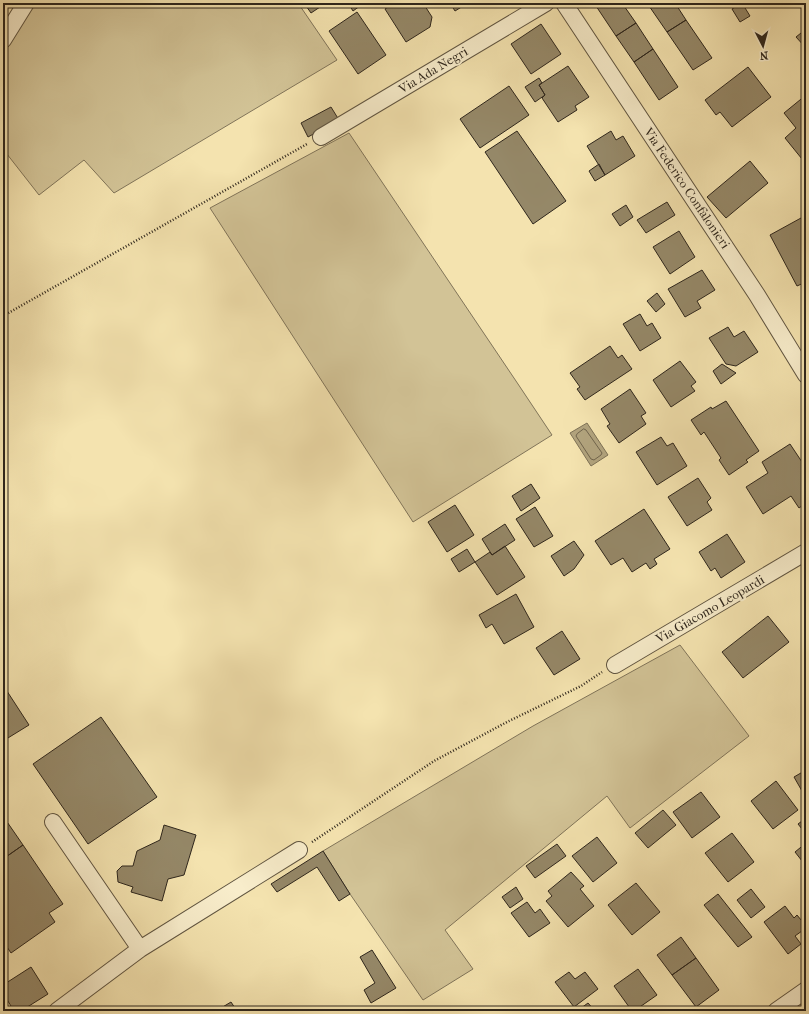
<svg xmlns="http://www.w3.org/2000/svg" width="809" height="1014" font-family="'IM FELL French Canon',serif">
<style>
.green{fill:#d2c396;stroke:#807459}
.water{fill:#b1a37d;stroke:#7d7156}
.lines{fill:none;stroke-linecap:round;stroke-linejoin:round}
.shore{stroke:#70644c;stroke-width:1}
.building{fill:#958868;stroke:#2e261c}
.minor-casing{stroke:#605541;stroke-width:18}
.path{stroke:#2e261c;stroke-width:2.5;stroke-dasharray:1 2;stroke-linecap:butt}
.minor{stroke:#f8edcb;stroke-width:16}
.labels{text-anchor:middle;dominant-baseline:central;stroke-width:4;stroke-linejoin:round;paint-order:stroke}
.street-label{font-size:13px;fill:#2e261c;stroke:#f8edcb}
</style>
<rect width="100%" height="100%" fill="#f4e3af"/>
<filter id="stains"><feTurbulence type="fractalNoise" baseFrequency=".005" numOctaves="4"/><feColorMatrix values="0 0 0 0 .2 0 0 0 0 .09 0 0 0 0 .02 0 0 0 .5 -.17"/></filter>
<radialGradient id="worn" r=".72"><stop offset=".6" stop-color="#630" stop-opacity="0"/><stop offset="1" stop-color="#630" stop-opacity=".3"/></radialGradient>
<!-- green -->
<path class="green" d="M 33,3 L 298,3 L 337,60 L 114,193 L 84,160 L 39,195 L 3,149 L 3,48 Z
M 349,133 L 518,384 L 552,435 L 413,522 L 210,208 Z
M 680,645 L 749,736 L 630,828 L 607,796 L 445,930 L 473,969 L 423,1000 L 350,894 L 323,851 L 533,726 Z"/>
<!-- water -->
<path class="water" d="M 587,423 L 608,455 L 591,466 L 570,433 Z"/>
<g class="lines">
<!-- shore -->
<path class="shore" d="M 584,429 L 586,430 L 602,453 L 601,455 L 594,460 L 591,459 L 576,436 L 577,434 Z"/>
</g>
<!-- building -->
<path class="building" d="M 304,3 L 326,3 L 311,13 Z
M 348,3 L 364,3 L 353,11 Z
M 394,3 L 423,3 L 432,17 L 430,27 L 406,42 L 385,9 Z
M 450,3 L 468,3 L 455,11 Z
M 594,3 L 622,3 L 636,23 L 616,36 Z
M 647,3 L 675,3 L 686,20 L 667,32 Z
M 742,3 L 750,16 L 740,22 L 732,9 Z
M 357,12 L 386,55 L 358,74 L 329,31 Z
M 686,20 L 712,58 L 693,70 L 667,32 Z
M 636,23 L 653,49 L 634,62 L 616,36 Z
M 541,24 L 561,54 L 531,74 L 511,44 Z
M 806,29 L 806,48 L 796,37 Z
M 653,49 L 678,87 L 659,100 L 634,62 Z
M 568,66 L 589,97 L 575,106 L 577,110 L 558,122 L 542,98 L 545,95 L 539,85 Z
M 748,67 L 771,97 L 732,127 L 720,112 L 716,115 L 705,100 Z
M 539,78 L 542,83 L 539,85 L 545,95 L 535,102 L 525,87 Z
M 509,86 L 529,115 L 480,148 L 460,119 Z
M 806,95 L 806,155 L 802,159 L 785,138 L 796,128 L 784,113 Z
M 331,107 L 339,120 L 308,137 L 301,123 Z
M 517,131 L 566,201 L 533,224 L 485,152 Z
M 611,131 L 616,140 L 623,136 L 635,156 L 605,175 L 587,146 Z
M 750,161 L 768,183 L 726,218 L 707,197 Z
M 599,164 L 605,175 L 595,181 L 589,171 Z
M 667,202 L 675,215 L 646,233 L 637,220 Z
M 626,205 L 633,217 L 620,226 L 612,214 Z
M 801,218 L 806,227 L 806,282 L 797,286 L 770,235 Z
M 679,231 L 695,257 L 670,274 L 653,247 Z
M 702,270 L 715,290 L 697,301 L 701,308 L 685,317 L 668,289 Z
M 657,293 L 665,304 L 656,312 L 647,301 Z
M 640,314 L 647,326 L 652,323 L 661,338 L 640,351 L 623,324 Z
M 728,327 L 734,337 L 744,331 L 758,352 L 736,366 L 726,364 L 709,338 Z
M 610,346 L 618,358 L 622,355 L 632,369 L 585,400 L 577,389 L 580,387 L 570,373 Z
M 680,361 L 696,382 L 691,386 L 695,391 L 671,407 L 653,380 Z
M 722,364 L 736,373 L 721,384 L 713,371 Z
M 630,389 L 646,413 L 641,416 L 646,424 L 619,443 L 607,426 L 610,424 L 601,409 Z
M 726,401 L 759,451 L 746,460 L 748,462 L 729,475 L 719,460 L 721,458 L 704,432 L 701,435 L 691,420 L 711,407 L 712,409 Z
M 661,437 L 667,446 L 673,443 L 687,466 L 657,485 L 636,452 Z
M 790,444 L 806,468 L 806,503 L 799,508 L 791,496 L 763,514 L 746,487 L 768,473 L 762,462 Z
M 698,478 L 711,498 L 707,502 L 712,510 L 687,526 L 668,497 Z
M 531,484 L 540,498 L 521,511 L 512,496 Z
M 455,505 L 474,535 L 447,552 L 428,522 Z
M 535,507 L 553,536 L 534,547 L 516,519 Z
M 644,509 L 670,549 L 654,559 L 657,564 L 650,569 L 646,563 L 632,572 L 623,558 L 611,565 L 595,541 Z
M 505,524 L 515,540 L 492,555 L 482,539 Z
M 727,534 L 745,562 L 721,578 L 715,568 L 711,571 L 699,552 Z
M 574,541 L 584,555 L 574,569 L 564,576 L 551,556 Z
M 505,546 L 525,577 L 497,595 L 475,562 L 490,552 L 492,555 Z
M 467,549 L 475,562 L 459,572 L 451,559 Z
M 516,594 L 534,627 L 504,644 L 492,624 L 486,628 L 479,615 Z
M 768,616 L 789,642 L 743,678 L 722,652 Z
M 562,631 L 580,659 L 554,675 L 536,648 Z
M 3,685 L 29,725 L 3,741 Z
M 101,717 L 157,797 L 88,844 L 33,764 Z
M 806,770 L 806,798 L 794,777 Z
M 776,781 L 798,810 L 773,829 L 751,801 Z
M 701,792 L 720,817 L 692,838 L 673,812 Z
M 663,810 L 676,825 L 648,848 L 635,833 Z
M 3,816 L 23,845 L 3,859 Z
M 806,818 L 806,834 L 798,824 Z
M 164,825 L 196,835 L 184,875 L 168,879 L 162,901 L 131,892 L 133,887 L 118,882 L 117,871 L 122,866 L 133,866 L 137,851 L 160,840 Z
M 732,833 L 754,862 L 728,882 L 705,853 Z
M 597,837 L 617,863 L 593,882 L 572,856 Z
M 806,843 L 806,866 L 795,852 Z
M 557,844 L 566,856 L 535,878 L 526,866 Z
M 23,845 L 63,904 L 49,913 L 55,922 L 11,953 L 3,941 L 3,859 Z
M 323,851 L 350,894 L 339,901 L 317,867 L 277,892 L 271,884 Z
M 571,872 L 584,886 L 580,889 L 594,906 L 568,927 L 546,901 L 552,896 L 548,891 Z
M 636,883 L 660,912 L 632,935 L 608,905 Z
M 516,887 L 523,899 L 510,908 L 502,897 Z
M 751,889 L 765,907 L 751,918 L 737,900 Z
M 718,894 L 752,937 L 738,947 L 704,905 Z
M 527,902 L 535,913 L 540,909 L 550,923 L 529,937 L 511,913 Z
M 785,906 L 794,918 L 797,915 L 806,926 L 806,928 L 795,936 L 801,944 L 788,954 L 764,922 Z
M 681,937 L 696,958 L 672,975 L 657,955 Z
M 372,950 L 396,988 L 371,1003 L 364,990 L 375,983 L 360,957 Z
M 696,958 L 719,990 L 696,1007 L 672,975 Z
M 31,967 L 48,994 L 21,1011 L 14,1011 L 3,993 L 3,985 Z
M 638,969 L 657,995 L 634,1011 L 632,1011 L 614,986 Z
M 569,972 L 575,979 L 585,972 L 598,989 L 574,1007 L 555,982 Z
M 231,1002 L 237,1011 L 216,1011 Z
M 588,1003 L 595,1011 L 577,1011 Z"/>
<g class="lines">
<!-- minor casing -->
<g class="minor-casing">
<path id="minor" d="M 564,3 L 757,295 L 806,375
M 3,40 L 26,3
M 321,137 L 546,3
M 615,665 L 806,552
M 53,822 L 140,949
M 57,1011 L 140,949 L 299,850
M 776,1011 L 806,990"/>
</g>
<!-- path -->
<path class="path" d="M 3,316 L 307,144
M 312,842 L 434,761 L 507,722 L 581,686 L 602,672"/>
<!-- minor -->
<use href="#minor" class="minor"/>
</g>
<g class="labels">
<!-- street labels -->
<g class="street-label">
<text transform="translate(433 70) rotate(-31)">Via Ada Negri</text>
<text transform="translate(687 188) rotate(56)">Via Federico Confalonieri</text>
<text transform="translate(710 609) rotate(-30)">Via Giacomo Leopardi</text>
</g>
</g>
<!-- margin -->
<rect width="809" height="1014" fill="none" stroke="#f4e3af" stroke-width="16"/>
<rect x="4" y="4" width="801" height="1006" fill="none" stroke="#2e261c" stroke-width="2"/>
<rect x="8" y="8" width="793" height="998" fill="none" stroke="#2e261c"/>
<!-- north arrow -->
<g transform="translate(763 46) rotate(174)" stroke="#f8edcb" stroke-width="3" paint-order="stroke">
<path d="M0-3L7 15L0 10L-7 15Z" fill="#2e261c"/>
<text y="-6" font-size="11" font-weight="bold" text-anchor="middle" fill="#2e261c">N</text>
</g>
<rect width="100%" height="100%" filter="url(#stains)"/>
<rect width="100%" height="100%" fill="url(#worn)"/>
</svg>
